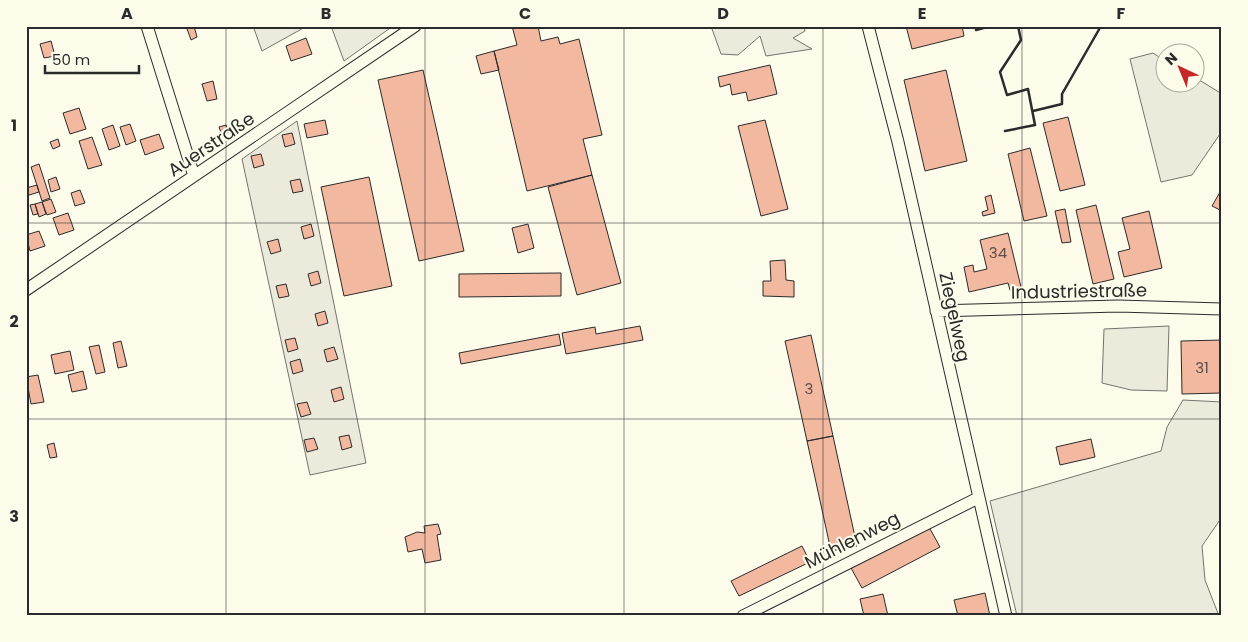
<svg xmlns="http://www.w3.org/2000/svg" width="1248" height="642" font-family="Poppins,sans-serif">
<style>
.green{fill:#ecebdb;stroke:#74746e}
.parking{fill:#eceadb;stroke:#74746e}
.building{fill:#f2b8a0;stroke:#2b2b2b}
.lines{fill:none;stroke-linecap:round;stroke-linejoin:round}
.minor-casing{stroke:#2b2b2b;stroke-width:13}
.minor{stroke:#fdfbea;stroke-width:11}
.wall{stroke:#2b2b2b;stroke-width:2.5}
.grid{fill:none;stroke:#2b2b2b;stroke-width:1;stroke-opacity:0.55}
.labels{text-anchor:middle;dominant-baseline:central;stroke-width:4;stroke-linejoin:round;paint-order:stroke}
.number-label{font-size:15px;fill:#5d4e48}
.street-label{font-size:18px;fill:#2b2b2b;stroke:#fdfbea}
.neatline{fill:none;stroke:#2b2b2b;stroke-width:2}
.grid-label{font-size:16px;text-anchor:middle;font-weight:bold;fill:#2b2b2b}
</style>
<rect width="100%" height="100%" fill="#fdfbea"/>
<!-- green -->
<path class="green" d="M 253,26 L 307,26 L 262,51 Z
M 331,26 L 393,26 L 344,61 Z
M 711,26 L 804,26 L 805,31 L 793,38 L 812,49 L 766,56 L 760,36 L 738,55 L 721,54 Z
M 1153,53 L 1165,61 L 1166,82 L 1196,82 L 1196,78 L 1222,94 L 1222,131 L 1192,175 L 1161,182 L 1130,59 Z
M 297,121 L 366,463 L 310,475 L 242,159 Z
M 1183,400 L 1222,402 L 1222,517 L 1202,546 L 1205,580 L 1219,616 L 1017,616 L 990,501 L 1161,451 L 1167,427 Z"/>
<!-- parking -->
<path class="parking" d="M 1169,326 L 1167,391 L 1131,390 L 1102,383 L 1104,329 Z"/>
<!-- building -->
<path class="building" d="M 186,26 L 194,26 L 197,37 L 191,40 Z
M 512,26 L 538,26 L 541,41 L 558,37 L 560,44 L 579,39 L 602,135 L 583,139 L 592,175 L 527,191 L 494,51 L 517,45 Z
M 906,26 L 962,26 L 964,36 L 912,49 Z
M 306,38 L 312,54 L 291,61 L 286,46 Z
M 51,41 L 55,56 L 44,58 L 40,44 Z
M 494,51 L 499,70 L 481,74 L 476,56 Z
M 770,65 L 777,94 L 748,101 L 746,92 L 732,95 L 730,84 L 720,87 L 718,77 Z
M 423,70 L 464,251 L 419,261 L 378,80 Z
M 946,70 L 967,161 L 925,171 L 904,80 Z
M 213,81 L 217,99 L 207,101 L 202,84 Z
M 79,108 L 86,129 L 70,134 L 63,113 Z
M 1068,117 L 1085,185 L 1060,191 L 1043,123 Z
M 325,120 L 328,134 L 307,138 L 304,124 Z
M 765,120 L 788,209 L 761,216 L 738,126 Z
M 130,124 L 136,141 L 126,145 L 120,127 Z
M 113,125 L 120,146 L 109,150 L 102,129 Z
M 226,125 L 229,132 L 222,135 L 219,127 Z
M 292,133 L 295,144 L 285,147 L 282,135 Z
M 159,134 L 164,148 L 145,155 L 140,140 Z
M 92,137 L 102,165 L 88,169 L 79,141 Z
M 58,139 L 60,146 L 53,149 L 50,142 Z
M 1030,148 L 1047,216 L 1024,221 L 1008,154 Z
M 261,154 L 264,165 L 254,168 L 251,156 Z
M 39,164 L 50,198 L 42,201 L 31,167 Z
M 592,175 L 621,283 L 577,295 L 548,187 Z
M 56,177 L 60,189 L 51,192 L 48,180 Z
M 369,177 L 392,286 L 344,296 L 321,187 Z
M 300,179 L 303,191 L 293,193 L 290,181 Z
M 37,185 L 39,192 L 26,196 L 26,188 Z
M 80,190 L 85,203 L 75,206 L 71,193 Z
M 1220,192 L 1222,193 L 1222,211 L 1212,206 Z
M 991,195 L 995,213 L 983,216 L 982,212 L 988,210 L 985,197 Z
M 51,199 L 56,212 L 47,215 L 42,202 Z
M 42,202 L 46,214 L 39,217 L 35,204 Z
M 35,204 L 38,214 L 33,215 L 30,205 Z
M 1096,205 L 1114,279 L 1093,284 L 1076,210 Z
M 1065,209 L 1071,242 L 1062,243 L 1055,211 Z
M 1149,211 L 1162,268 L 1124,277 L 1118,252 L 1130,249 L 1122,218 Z
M 68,213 L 74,230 L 59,235 L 53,218 Z
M 311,224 L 314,236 L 304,239 L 301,227 Z
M 528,224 L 534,248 L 518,253 L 512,228 Z
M 39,231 L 45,246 L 30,251 L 26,235 Z
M 1008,233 L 1021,287 L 1010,290 L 1008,283 L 969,292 L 964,267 L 973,265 L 974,272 L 987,269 L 980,240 Z
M 278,239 L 281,251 L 271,254 L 267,242 Z
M 785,260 L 786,280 L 794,281 L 794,297 L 763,296 L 763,281 L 771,281 L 770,261 Z
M 318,271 L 321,283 L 311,286 L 308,274 Z
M 561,273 L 561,296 L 459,297 L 459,274 Z
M 286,284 L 289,296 L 279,298 L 276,286 Z
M 325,311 L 328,323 L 318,326 L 315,314 Z
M 640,326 L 643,340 L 566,354 L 562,333 L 595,327 L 596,334 Z
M 559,334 L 561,345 L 461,364 L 459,353 Z
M 811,335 L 833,436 L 807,441 L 785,341 Z
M 295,338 L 298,349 L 288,352 L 285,340 Z
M 1222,340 L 1222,393 L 1182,394 L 1181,341 Z
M 121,341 L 127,366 L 118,368 L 113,343 Z
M 99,345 L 105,372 L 96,374 L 89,347 Z
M 334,347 L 338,359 L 327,362 L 324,350 Z
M 70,351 L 74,370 L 55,374 L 51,355 Z
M 300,359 L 303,371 L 293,374 L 290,362 Z
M 83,371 L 87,389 L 72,392 L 68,375 Z
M 38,375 L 44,402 L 31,404 L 26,377 Z
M 341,387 L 344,399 L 334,402 L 331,390 Z
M 307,402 L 311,414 L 301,417 L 297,404 Z
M 349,435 L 352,447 L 342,450 L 339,437 Z
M 833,436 L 857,546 L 831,551 L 807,441 Z
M 314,438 L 318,449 L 307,452 L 304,440 Z
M 1091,439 L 1095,457 L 1060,465 L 1056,447 Z
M 54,443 L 57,457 L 50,458 L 47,445 Z
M 438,524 L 441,534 L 437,535 L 441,560 L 425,563 L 422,549 L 408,552 L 405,537 L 417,532 L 425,533 L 424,526 Z
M 929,527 L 940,547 L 862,588 L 851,568 Z
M 802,546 L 810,562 L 739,596 L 731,581 Z
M 985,593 L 990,616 L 958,616 L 954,600 Z
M 883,594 L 888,616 L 864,616 L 860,599 Z"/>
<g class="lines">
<!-- minor casing -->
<g class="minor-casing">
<path id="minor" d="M 147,26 L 194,176
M 868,26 L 898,142 L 1006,616
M 26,290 L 415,26
M 936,311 L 1118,306 L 1222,309
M 743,616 L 978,498"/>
</g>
<!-- minor -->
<use href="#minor" class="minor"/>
<!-- wall -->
<path class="wall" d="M 976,30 L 991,26
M 1033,111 L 1062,104 L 1062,94 L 1101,26
M 1005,131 L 1035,125 L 1028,89 L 1007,95 L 1000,72 L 1021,40 L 1018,26"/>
</g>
<!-- grid -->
<path class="grid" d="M 226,26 L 226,616M 425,26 L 425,616M 624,26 L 624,616M 823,26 L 823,616M 1022,26 L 1022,616M 26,223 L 1222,223M 26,419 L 1222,419"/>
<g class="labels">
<!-- number labels -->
<g class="number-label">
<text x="998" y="252">34</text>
<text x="1202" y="367">31</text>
<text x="809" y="388">3</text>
</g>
<!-- street labels -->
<g class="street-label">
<text transform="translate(211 144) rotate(-34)">Auerstraße</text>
<text transform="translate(1079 291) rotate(-1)">Industriestraße</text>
<text transform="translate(955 317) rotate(78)">Ziegelweg</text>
<text transform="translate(852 540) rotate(-27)">Mühlenweg</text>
</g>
</g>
<!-- border -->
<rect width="1248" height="642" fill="none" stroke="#fdfbea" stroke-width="55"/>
<!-- north arrow -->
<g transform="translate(1180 68) rotate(316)"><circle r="24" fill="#fdfbea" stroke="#a9a89e"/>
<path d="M0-4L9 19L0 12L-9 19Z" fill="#c62828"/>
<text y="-8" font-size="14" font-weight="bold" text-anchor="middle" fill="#2b2b2b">N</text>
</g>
<!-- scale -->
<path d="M45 65v8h94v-8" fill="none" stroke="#2b2b2b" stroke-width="2.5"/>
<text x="52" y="65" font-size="15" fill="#2b2b2b" stroke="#fdfbea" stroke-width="4" paint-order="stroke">50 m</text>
<rect x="28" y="28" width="1192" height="586" class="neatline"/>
<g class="grid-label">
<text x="127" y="19">A</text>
<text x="326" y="19">B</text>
<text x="525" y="19">C</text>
<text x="723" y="19">D</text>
<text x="922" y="19">E</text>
<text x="1121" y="19">F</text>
<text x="14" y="131">1</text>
<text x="14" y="327">2</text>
<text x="14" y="522">3</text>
</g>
</svg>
